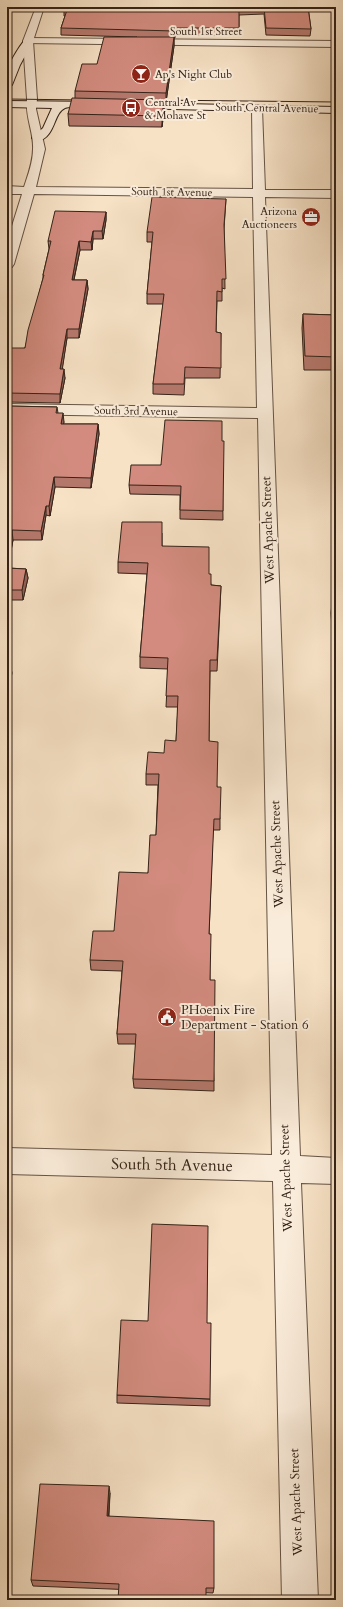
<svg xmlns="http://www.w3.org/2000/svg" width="343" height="1607" font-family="Cardo,serif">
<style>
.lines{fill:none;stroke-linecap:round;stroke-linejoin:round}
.minor-casing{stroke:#655344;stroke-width:2}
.tertiary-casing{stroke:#655344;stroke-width:2}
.secondary-casing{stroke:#342318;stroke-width:2}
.minor{fill:#faecda;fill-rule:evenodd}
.tertiary{fill:#faecda;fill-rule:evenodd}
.secondary{fill:#faecda;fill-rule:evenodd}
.tram{stroke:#342318;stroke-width:1}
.wall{fill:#b5786c;stroke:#342318}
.shaded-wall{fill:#936158;stroke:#342318}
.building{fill:#d28b7e;stroke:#342318}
.labels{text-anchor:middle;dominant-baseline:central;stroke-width:4;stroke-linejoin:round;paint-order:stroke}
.far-street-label{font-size:11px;fill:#342318;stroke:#faecda}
.far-poi-label{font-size:11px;fill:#342318;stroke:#faecda;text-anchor:start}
.street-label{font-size:13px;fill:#342318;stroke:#faecda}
.poi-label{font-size:13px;fill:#342318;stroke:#faecda;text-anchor:start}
.near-street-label{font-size:16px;fill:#342318;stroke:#faecda}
</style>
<rect width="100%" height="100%" fill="#f7e2c6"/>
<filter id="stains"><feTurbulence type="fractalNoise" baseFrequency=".005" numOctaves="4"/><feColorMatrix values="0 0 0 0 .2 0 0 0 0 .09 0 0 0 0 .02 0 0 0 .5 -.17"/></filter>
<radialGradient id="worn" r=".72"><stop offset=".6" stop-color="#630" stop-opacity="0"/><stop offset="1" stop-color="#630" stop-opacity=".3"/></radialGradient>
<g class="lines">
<!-- minor casing -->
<g class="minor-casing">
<path id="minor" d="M 28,38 L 336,41 L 336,47 L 25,43 L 23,41 L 25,39 Z
M 32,96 L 37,99 L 36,109 L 45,149 L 36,187 L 253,189 L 252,108 L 257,105 L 262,108 L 265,190 L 336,190 L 336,198 L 265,197 L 300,1156 L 336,1158 L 336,1184 L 301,1183 L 318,1600 L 282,1600 L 273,1181 L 7,1174 L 7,1148 L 272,1155 L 258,418 L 7,414 L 7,404 L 257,408 L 253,197 L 34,194 L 14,264 L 12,267 L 7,268 L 7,242 L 22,194 L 7,194 L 7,186 L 24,187 C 28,175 33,162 33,149 C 34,133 25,117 27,99 Z"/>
</g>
<!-- tertiary casing -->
<g class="tertiary-casing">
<path id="tertiary" d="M 36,7 L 44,7 L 33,41 L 37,99 L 32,102 L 27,99 L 23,41 Z"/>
</g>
<!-- secondary casing -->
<g class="secondary-casing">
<path id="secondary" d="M 28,38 L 33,41 L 20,65 L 12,85 L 7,88 C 7,83 6,76 7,71 C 9,64 22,40 28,38 Z
M 7,101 L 100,102 L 105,105 C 98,113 75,104 65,108 C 53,113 56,137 38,141 L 32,138 L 43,128 L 52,108 L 7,107 Z
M 134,103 L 336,107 L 336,113 L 130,108 L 129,106 L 130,104 Z"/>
</g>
<!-- minor -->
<use href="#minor" class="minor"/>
<!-- tertiary -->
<use href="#tertiary" class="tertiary"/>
<!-- secondary -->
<use href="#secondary" class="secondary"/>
<!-- tram -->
<path class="tram" d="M 7,99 L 83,100
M 155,100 L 336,102"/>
</g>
<!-- wall -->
<path class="wall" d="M 64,7 L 308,7 L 311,29 L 310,36 L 266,35 L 264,14 L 239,15 L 239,35 L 175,35 L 175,38 L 174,38 L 174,46 L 166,102 L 164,102 L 164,111 L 162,127 L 69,126 L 68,114 L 75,98 L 75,91 L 97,64 L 137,37 L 61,35 L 61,28 L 65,16 L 64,16 Z
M 226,199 L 224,229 L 225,289 L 222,288 L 222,301 L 217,301 L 216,332 L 221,333 L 220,378 L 185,378 L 184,395 L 153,394 L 153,384 L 163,304 L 147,304 L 147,294 L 152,242 L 147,242 L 147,232 Z
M 106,212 L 106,220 L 103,239 L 93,239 L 92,250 L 80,250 L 74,280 L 87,280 L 88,289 L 79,338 L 67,338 L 62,369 L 65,378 L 60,403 L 7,402 L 7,353 L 25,348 L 43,278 L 43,275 L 49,249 L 48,241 Z
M 303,314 L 336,315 L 336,370 L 304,370 L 302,328 Z
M 7,406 L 57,407 L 58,413 L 64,422 L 63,424 L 98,424 L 99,434 L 91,488 L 55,487 L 50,516 L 46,515 L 42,540 L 13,540 L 8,568 L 26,569 L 28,578 L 23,600 L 7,600 Z
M 222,441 L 223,520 L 180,519 L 180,495 L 130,494 L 129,485 L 161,465 Z
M 162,533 L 162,546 L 209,574 L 211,585 L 221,586 L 217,671 L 210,671 L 209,741 L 217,787 L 220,819 L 220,830 L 213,830 L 209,934 L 210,980 L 214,1081 L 214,1091 L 134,1088 L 133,1079 L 136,1044 L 118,1044 L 117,1034 L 122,971 L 91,970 L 90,960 L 114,931 L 148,873 L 156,835 L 158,785 L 146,785 L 146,774 L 164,753 L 176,741 L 178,707 L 166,707 L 168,669 L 140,668 L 140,657 L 147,574 L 118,573 L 118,562 Z
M 332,603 L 336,603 L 336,691 L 331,613 Z
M 117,1395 L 210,1399 L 210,1406 L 117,1403 Z
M 110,1493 L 109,1516 L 214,1588 L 213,1593 L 33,1586 L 31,1580 Z"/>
<!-- shaded-wall -->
<path class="shaded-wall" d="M 174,37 L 174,46 L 166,102 L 166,93 Z
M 164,100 L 164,111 L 162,127 L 162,116 Z
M 106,212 L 106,220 L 103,239 L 102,231 Z
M 93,231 L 93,239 L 92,250 L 91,242 Z
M 79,241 L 80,250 L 72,288 L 72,280 Z
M 87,280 L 88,289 L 79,338 L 79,329 Z
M 67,329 L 67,338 L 61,378 L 60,369 Z
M 64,369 L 65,378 L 60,403 L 60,394 Z
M 63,413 L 64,422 L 62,433 L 61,424 Z
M 98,424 L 99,434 L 91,488 L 91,478 Z
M 54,477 L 55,487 L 50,516 L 49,506 Z
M 46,506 L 46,515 L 42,540 L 41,531 Z
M 12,530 L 13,540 L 7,571 L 7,556 Z
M 26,569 L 28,578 L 23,600 L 22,590 Z
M 10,663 L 12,673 L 7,697 L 7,680 Z
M 8,700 L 9,710 L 7,721 L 7,704 Z
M 109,1486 L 110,1493 L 108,1522 L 107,1516 Z"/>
<!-- building -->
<path class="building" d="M 64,7 L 308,7 L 311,29 L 266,28 L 264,7 L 239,8 L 239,28 L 175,28 L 175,31 L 61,28 L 67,10 L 64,10 Z
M 104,37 L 174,37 L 166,93 L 75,91 L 82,64 L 97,64 Z
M 72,98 L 164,100 L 162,116 L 68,114 Z
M 152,197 L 226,199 L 224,225 L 226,279 L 222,279 L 222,292 L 217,291 L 216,332 L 221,333 L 221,368 L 185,367 L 184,384 L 153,384 L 164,294 L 147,294 L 153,232 L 147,232 Z
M 55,211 L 106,212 L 102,231 L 93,231 L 91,242 L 79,241 L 72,280 L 87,280 L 79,329 L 67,329 L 60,369 L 64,369 L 60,394 L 7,393 L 7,353 L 9,348 L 25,348 L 28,330 L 44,275 L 43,275 L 51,241 L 48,241 Z
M 303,314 L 336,315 L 336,357 L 305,356 Z
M 7,406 L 57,407 L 56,413 L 63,413 L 61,424 L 98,424 L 91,478 L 54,477 L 49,506 L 46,506 L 41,531 L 12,530 L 7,556 Z
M 165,420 L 222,421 L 222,441 L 224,441 L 223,511 L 180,510 L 181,486 L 129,485 L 131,465 L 161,465 Z
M 122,522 L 162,522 L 162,546 L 209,547 L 209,574 L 211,574 L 211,585 L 221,586 L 217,660 L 210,660 L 209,741 L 218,742 L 217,787 L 221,787 L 220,819 L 214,819 L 209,934 L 211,934 L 210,980 L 215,980 L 214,1081 L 133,1079 L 136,1034 L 117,1034 L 123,961 L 90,960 L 93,931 L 114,931 L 119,872 L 148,873 L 150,835 L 156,835 L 159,774 L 146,774 L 148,752 L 164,753 L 165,740 L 176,741 L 178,696 L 166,696 L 168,658 L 140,657 L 148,563 L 118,562 Z
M 7,568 L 26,569 L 22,590 L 7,590 Z
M 332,603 L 336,603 L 336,661 Z
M 7,663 L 10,663 L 7,680 Z
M 152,1224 L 208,1226 L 207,1323 L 211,1323 L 210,1399 L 117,1395 L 121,1320 L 148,1321 Z
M 40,1484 L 109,1486 L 107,1516 L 214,1521 L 214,1588 L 206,1588 L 206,1600 L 118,1600 L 119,1584 L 31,1580 Z"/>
<!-- icons -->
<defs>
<g id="bar-disc" transform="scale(1)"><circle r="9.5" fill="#8f2418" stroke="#faecda"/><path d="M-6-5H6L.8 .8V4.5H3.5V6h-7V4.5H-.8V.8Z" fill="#fff"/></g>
<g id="bus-disc" transform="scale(1)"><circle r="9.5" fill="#8f2418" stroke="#faecda"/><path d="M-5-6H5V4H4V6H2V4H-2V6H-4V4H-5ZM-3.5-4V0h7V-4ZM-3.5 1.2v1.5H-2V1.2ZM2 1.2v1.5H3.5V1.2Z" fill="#fff"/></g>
<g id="office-disc" transform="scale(1)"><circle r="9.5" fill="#8f2418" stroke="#faecda"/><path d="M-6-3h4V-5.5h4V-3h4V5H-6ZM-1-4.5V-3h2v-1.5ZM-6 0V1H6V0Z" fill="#fff"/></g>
<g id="civic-disc" transform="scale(1)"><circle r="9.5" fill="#8f2418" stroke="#faecda"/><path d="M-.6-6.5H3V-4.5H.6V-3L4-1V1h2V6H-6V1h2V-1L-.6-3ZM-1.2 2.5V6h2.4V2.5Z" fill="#fff"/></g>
</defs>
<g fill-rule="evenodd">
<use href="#bar-disc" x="141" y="74"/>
<use href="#bus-disc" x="131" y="108"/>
<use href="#office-disc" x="311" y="217"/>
<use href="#civic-disc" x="167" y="1017"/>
</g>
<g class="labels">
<!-- far-street labels -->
<g class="far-street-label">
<text x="206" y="31">South 1st Street</text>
<text transform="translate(267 108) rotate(1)">South Central Avenue</text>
<text transform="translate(172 192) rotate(1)">South 1st Avenue</text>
<text transform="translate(136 411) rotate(1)">South 3rd Avenue</text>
</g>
<!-- far-poi labels -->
<g class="far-poi-label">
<text x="155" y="74">Ap's Night Club</text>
<text x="145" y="102">Central Av<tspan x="145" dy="13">&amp; Mohave St</tspan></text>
<text x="297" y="211" text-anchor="end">Arizona<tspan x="297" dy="13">Auctioneers</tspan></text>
</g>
<!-- street labels -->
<g class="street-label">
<text transform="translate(268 530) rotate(-92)">West Apache Street</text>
<text transform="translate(277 854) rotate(-92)">West Apache Street</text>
<text transform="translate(286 1178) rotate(-92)">West Apache Street</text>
<text transform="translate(296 1502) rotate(-92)">West Apache Street</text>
</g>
<!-- poi labels -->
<g class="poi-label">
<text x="181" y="1010">PHoenix Fire<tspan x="181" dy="15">Department - Station 6</tspan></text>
</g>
<!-- near-street labels -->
<g class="near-street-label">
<text transform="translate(172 1165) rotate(1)">South 5th Avenue</text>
</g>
</g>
<!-- margin -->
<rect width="343" height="1607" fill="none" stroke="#f7e2c6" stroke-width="24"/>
<rect x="8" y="8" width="327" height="1591" fill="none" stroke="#342318" stroke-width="2"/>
<rect x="12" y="12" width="319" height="1583" fill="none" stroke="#342318"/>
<rect width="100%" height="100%" filter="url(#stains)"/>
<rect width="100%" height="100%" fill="url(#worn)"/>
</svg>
